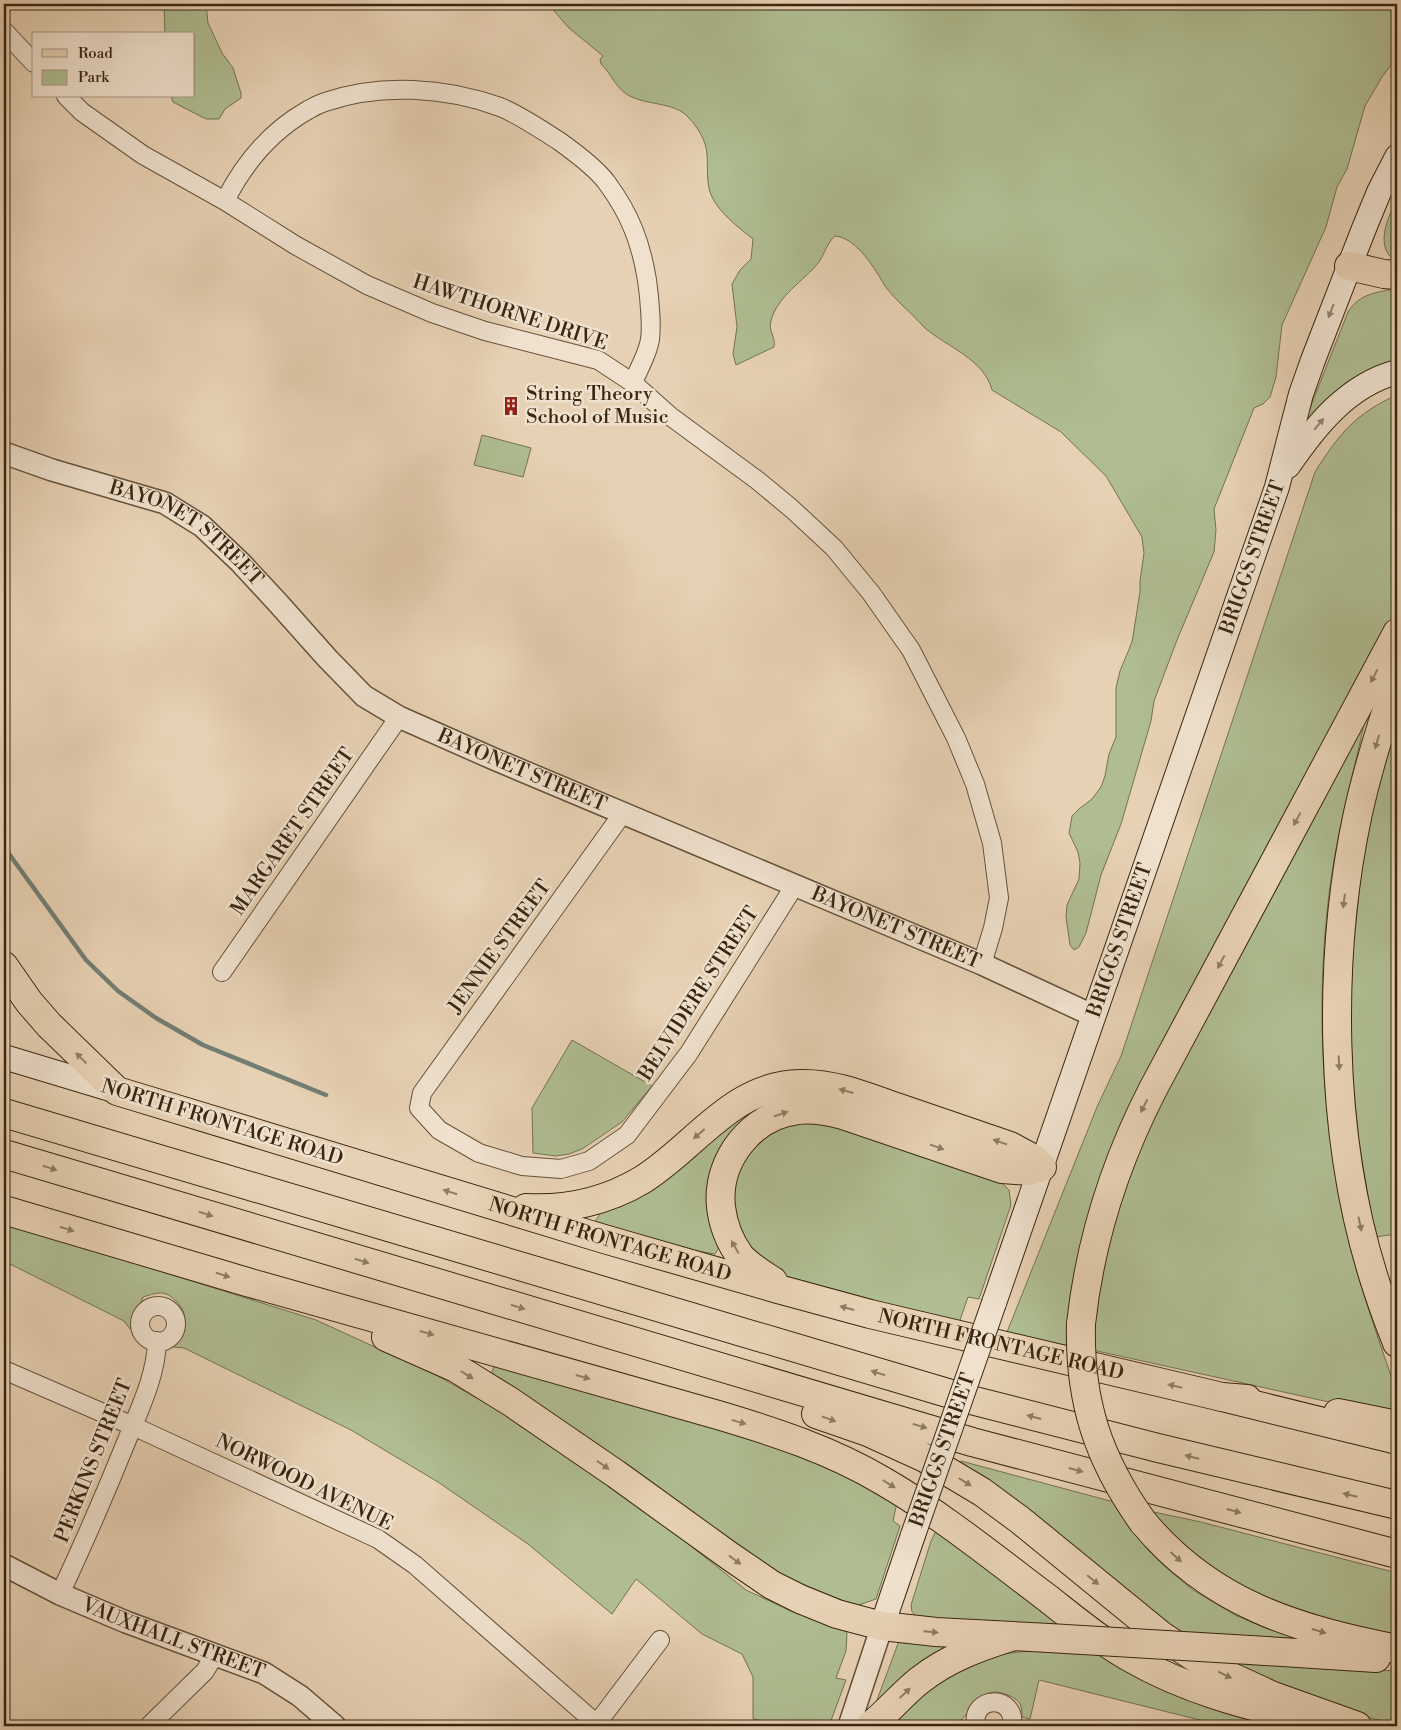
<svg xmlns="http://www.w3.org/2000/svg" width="1401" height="1730" font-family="'Libre Bodoni',serif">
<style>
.green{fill:#afbd91;stroke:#747252}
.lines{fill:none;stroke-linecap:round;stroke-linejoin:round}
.stream{stroke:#727d73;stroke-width:4.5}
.minor-casing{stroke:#65523a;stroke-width:20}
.tertiary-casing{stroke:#65523a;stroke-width:24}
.secondary-casing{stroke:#3a2712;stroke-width:26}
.primary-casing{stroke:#3a2712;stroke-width:30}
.trunk-casing{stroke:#3a2712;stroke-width:30}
.motorway-casing{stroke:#3a2712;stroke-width:30}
.minor{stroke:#efe1ce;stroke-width:18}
.tertiary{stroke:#efe1ce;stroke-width:21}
.secondary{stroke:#efe1ce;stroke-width:24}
.primary{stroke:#e7d1b4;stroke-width:28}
.trunk{stroke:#e7d1b4;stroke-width:28}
.motorway{stroke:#e7d1b4;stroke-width:28}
.secondary-bridge-casing{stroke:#3a2712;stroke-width:26;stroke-linecap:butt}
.motorway-bridge-casing{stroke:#3a2712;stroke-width:30;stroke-linecap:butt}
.secondary-bridge{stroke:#efe1ce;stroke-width:24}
.motorway-bridge{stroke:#e7d1b4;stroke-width:28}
.oneway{fill:#948470}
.oneway2{fill:#907c63}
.labels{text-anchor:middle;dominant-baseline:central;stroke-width:5;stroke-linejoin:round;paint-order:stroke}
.street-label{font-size:20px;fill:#3a2712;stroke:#efe1ce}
.poi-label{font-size:20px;fill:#3a2712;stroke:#efe1ce;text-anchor:start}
</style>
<rect width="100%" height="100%" fill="#e7d1b4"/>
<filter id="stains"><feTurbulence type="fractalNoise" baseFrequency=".004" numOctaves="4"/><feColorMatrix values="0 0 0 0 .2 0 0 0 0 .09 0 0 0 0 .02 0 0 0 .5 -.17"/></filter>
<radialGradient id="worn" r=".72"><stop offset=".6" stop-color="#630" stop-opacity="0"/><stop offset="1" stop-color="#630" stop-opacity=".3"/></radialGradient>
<!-- green -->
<path class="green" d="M 164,4 L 206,4 L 208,23 L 222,53 L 233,68 L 241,93 L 241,98 L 225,109 L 219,119 L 206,119 L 173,102 L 171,96 L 194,96 L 194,34 L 165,34 Z
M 548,4 L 1397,4 L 1397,57 L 1382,77 L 1365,106 L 1347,169 L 1337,187 L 1326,227 L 1282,325 L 1276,377 L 1270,397 L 1263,404 L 1254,408 L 1214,509 L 1216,530 L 1214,552 L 1177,640 L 1154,701 L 1151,721 L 1121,824 L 1101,875 L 1086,933 L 1079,947 L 1074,950 L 1070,945 L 1066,917 L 1067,905 L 1079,879 L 1080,863 L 1078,852 L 1069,833 L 1070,828 L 1072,816 L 1079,809 L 1092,799 L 1101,787 L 1105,776 L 1109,754 L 1116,737 L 1116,688 L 1120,671 L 1132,642 L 1134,630 L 1140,592 L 1140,581 L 1144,553 L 1142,537 L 1106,476 L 1061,432 L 992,390 C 984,359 947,347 925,328 C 918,321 911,313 903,306 C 897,300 890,293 885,286 C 875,269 857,238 835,236 C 827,243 825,253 819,262 C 804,281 777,296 771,321 C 768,331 776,337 774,347 L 736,365 L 733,354 L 737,327 L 732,284 L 740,270 L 751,259 L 753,239 C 738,227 719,213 711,195 C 706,182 708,167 707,154 C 706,140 697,126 688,117 C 674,101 642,106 625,93 C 615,86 610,72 601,64 L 600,59 L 603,56 L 569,28 Z
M 1397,198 L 1397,262 C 1373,248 1388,218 1397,198 Z
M 1397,288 L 1397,362 L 1307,426 L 1304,423 L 1348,312 C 1360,293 1376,293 1397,288 Z
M 1397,395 L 1397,609 L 1159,1050 L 1114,1141 L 1095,1196 L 1069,1346 L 1007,1332 L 1097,1107 L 1121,1056 L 1315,472 C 1338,435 1356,413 1397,395 Z
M 482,435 L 531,448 L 523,477 L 474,465 Z
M 1365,720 C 1355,767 1342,813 1334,860 C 1313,987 1320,1120 1350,1246 C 1363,1296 1380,1344 1397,1393 L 1395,1393 L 1397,1399 L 1397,1417 L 1088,1349 L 1089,1326 L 1125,1169 Z
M 1397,721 L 1397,1234 L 1375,1237 L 1359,1142 L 1353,1083 L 1350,1018 L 1353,949 L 1362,865 L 1375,798 Z
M 572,1040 L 652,1086 L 622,1122 L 582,1149 L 569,1154 L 556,1156 L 533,1153 L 532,1108 Z
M 793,1094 L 741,1130 L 724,1244 L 718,1249 L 715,1254 L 684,1249 L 595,1221 L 599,1216 L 598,1210 L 735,1117 Z
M 815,1119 L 997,1178 L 1009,1190 L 1011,1205 L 979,1299 L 968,1297 L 959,1323 L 778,1274 L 742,1243 L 730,1203 L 743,1156 L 775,1128 Z
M 4,1222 L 316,1320 L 436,1375 L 542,1435 L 645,1509 L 746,1590 L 791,1611 L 843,1629 L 847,1633 L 846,1651 L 836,1678 L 846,1680 L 829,1726 L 784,1726 L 753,1719 L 753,1677 L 742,1654 L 702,1634 L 636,1579 L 612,1614 L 528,1544 L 438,1482 L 351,1430 L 184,1348 L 173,1347 C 179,1339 187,1329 185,1318 C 184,1309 175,1297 166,1294 C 159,1291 150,1295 143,1297 L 135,1322 L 130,1329 L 124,1321 L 4,1261 Z
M 495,1364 L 736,1429 L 898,1498 L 893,1521 L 900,1526 L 876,1599 L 859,1605 L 844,1601 L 800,1583 L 772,1569 L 490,1377 Z
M 961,1461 L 1114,1502 L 1147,1549 L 1164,1566 L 1193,1590 L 1235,1615 L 1268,1629 L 1326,1645 L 1173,1638 L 957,1468 Z
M 1144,1510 L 1201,1522 L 1397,1573 L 1397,1640 L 1325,1624 L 1219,1581 Z
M 939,1525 L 1076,1632 L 918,1618 L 912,1612 L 911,1605 L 931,1541 Z
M 899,1641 L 972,1643 L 874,1708 Z
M 1028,1651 L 1066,1651 L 1112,1653 L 1302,1726 L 1224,1726 L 1039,1680 L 1030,1719 L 1022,1717 C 1022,1706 1021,1701 1010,1696 C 975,1680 977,1716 951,1726 C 944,1729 904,1726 894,1726 L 920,1696 L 948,1673 L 985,1656 Z
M 1210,1660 L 1397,1671 L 1397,1725 L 1363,1716 Z"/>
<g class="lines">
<!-- stream -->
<path class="stream" d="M 4,847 L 86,960 L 118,991 L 156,1018 L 203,1045 L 326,1095"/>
<!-- minor casing -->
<g class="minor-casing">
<path id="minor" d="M 4,31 L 34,63
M 66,96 L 82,112 L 143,155 L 225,201 L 295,245 L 367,285 L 432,313 L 485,331 L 598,360 L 633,383 L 670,416 L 757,480 L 792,509 L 834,548 L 871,593 L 911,650 L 956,738 L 975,784 L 992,843 L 999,898 L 993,928 L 982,964
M 225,201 C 244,163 271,131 308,110 C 313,107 319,104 325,102 C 380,83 445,87 500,107 C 520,115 540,129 559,141 C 573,151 597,169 607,183 C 630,214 641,243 647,280 C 649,294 653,331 649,344 C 646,357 638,370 633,383
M 623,813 L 422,1093 L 419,1108 L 439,1130 L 479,1153 L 522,1166 L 561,1169 L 589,1161 L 627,1135 L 689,1053 L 795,885
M 222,972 L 399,717
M140 1324a18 18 0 1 1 36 0a18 18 0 1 1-36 0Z
M 4,1370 L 133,1426 L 378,1539 L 415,1565 L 599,1726
M 60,1594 C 84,1543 106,1492 127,1440 C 140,1408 156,1376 157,1341
M 149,1726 L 205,1671 L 215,1654
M 595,1726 L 660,1640
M 976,1726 C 970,1695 1017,1694 1012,1726"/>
</g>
<!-- tertiary casing -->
<g class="tertiary-casing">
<g id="tertiary">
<path id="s1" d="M 4,453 L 52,470 L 165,503 L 202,526 L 241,563 L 278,603 L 327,658 L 364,696 L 399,717 L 494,759 L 982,964 L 1094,1016"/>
<path id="s2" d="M 4,1565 L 60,1594 L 126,1622 L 264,1673 L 300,1696 L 335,1726"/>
<path d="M 849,1726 L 882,1626"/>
</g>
</g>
<!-- secondary casing -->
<g class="secondary-casing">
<g id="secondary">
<path d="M 1288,466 C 1316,425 1348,385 1397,372"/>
<path d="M 4,1057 L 117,1091"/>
<path id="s3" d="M 994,1303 L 1277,487 L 1301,394 L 1313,360 L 1363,231 L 1379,192 L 1397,157"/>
<path d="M 882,1626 L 913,1535"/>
</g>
</g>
<!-- primary casing -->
<g class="primary-casing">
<g id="primary">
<path d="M 1397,679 C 1382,723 1368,768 1358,813 C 1327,957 1329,1134 1373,1275 C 1380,1298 1388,1320 1397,1343"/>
<path id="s4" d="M 4,966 L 29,1002 L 49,1025 L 117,1091 L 604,1239 L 778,1289 L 870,1314 L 1222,1397 L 1247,1399"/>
<path d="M 526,1208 C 566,1210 607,1201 642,1180 C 695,1147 732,1085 800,1084 C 834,1083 865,1096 896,1107 C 934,1120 972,1133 1010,1146 L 1034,1159 L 1042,1167 L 1030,1171 L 1002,1169 L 843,1115 C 828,1111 813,1108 798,1110 C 752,1115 716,1160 721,1207 C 723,1224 730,1242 740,1256 C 749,1266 762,1274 773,1281"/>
<path d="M 4,1210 L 247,1282 L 718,1415 C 775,1432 831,1450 883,1481 C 940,1514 993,1557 1046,1597 C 1073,1618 1099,1640 1129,1657 C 1186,1690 1249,1707 1314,1720"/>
<path d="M 386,1337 L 456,1368 L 511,1402 L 616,1474 L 731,1557 L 772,1585 L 800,1599 L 837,1614 L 882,1626"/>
<path d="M 1338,1413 L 1397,1425"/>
</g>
</g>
<!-- trunk casing -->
<g class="trunk-casing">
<path id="trunk" d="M 1349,266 L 1384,274 L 1397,275"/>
</g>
<!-- motorway casing -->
<g class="motorway-casing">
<path id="motorway" d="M 4,1113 L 971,1400 L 1158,1448 L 1397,1505
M 4,1154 L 972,1442 L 1397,1554
M 1081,1324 C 1090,1241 1115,1163 1153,1089 L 1397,633
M 1222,1397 L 1397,1440
M 816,1414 L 868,1432 L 925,1458 L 982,1492 L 1020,1520 L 1162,1636 L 1208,1666 L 1273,1696 L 1357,1726
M 1143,1522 C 1211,1604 1297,1629 1397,1649
M 882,1626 L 936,1632 L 1049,1638
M 1250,1650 L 1376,1658
M 870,1726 C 888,1712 902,1694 920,1680 C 948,1658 981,1646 1014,1636"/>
</g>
<!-- minor -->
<use href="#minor" class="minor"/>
<!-- tertiary -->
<use href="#tertiary" class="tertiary"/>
<!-- secondary -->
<use href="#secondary" class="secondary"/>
<!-- primary -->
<use href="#primary" class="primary"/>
<!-- trunk -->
<use href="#trunk" class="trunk"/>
<!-- motorway -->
<use href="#motorway" class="motorway"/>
<!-- secondary-bridge casing -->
<g class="secondary-bridge-casing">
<g id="secondary-bridge">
<path id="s5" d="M 913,1535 L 994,1303"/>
</g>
</g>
<!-- motorway-bridge casing -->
<g class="motorway-bridge-casing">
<path id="motorway-bridge" d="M 1081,1324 C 1079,1401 1098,1459 1143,1522
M 1049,1638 L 1250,1650"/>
</g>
<!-- secondary-bridge -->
<use href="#secondary-bridge" class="secondary-bridge"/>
<!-- motorway-bridge -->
<use href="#motorway-bridge" class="motorway-bridge"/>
</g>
<!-- one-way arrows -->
<defs><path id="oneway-solid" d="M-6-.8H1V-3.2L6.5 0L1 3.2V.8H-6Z" transform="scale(1.25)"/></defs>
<g class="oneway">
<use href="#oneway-solid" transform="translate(1331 311) rotate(111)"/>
<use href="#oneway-solid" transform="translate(1319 424) rotate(-50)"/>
</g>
<g class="oneway2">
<use href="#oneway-solid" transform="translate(1374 676) rotate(118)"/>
<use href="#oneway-solid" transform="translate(1377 742) rotate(106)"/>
<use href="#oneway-solid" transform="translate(1297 819) rotate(118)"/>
<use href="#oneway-solid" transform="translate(1344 901) rotate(97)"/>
<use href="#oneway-solid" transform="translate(1221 962) rotate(118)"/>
<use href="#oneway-solid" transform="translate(81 1058) rotate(-135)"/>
<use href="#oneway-solid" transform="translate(1339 1063) rotate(87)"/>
<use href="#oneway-solid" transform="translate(846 1091) rotate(-164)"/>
<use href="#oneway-solid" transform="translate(1144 1106) rotate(117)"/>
<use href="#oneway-solid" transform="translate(781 1114) rotate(-19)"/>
<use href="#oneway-solid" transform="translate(699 1134) rotate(139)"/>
<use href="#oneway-solid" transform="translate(1000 1142) rotate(-161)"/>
<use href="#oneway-solid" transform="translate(937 1147) rotate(19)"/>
<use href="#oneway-solid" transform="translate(50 1168) rotate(17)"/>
<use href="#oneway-solid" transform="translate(450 1192) rotate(-163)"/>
<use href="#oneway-solid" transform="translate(206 1214) rotate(17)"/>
<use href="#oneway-solid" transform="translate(1360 1224) rotate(78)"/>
<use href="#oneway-solid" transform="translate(67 1229) rotate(17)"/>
<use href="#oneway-solid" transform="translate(735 1247) rotate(-120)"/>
<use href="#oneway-solid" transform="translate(362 1261) rotate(17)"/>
<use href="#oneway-solid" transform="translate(223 1275) rotate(17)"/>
<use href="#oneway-solid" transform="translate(518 1307) rotate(17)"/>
<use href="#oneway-solid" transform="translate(847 1308) rotate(-165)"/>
<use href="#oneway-solid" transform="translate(427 1333) rotate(16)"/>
<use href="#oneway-solid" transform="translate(878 1373) rotate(-163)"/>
<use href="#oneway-solid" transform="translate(467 1375) rotate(32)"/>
<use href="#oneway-solid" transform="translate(583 1377) rotate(16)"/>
<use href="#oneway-solid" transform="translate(1175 1386) rotate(-167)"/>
<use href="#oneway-solid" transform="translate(1034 1417) rotate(-165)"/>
<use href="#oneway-solid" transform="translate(829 1419) rotate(19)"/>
<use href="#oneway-solid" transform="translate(739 1422) rotate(16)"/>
<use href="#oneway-solid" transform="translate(920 1426) rotate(16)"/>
<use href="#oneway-solid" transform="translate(1192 1457) rotate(-166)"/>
<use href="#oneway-solid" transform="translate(603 1465) rotate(35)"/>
<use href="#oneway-solid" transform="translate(1076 1470) rotate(15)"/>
<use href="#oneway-solid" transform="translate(965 1482) rotate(32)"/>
<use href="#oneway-solid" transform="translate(889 1484) rotate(32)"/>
<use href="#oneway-solid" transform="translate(1350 1495) rotate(-167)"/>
<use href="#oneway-solid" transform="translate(1234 1511) rotate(15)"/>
<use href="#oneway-solid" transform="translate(1176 1557) rotate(42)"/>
<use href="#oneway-solid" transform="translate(735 1560) rotate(36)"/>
<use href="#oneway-solid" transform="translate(1093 1580) rotate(39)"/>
<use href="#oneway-solid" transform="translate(1319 1631) rotate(16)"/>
<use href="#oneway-solid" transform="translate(931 1632) rotate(5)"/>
<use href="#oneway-solid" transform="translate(1225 1675) rotate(26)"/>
<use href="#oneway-solid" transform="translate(905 1693) rotate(-43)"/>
</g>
<!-- icons -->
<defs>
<g id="building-bare" transform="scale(1.5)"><path d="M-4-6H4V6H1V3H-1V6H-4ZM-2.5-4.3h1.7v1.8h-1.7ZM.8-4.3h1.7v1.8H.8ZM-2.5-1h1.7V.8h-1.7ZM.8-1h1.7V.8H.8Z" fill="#8f2418" stroke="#efe1ce" stroke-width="2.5" paint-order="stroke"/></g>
</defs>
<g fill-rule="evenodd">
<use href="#building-bare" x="511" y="406"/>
</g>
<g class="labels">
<!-- street labels -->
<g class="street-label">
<text transform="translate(510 313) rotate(18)">HAWTHORNE DRIVE</text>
<text stroke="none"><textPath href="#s1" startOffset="202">BAYONET STREET</textPath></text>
<text stroke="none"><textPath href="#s3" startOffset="789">BRIGGS STREET</textPath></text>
<text stroke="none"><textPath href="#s1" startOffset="622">BAYONET STREET</textPath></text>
<text transform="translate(293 832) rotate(-55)">MARGARET STREET</text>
<text stroke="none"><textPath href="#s1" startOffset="1028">BAYONET STREET</textPath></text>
<text stroke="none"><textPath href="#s3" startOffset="384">BRIGGS STREET</textPath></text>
<text transform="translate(500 947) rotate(-54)">JENNIE STREET</text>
<text transform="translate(699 994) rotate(-57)">BELVIDERE STREET</text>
<text transform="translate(222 1123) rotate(17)">NORTH FRONTAGE ROAD</text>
<text stroke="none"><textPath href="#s4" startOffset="684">NORTH FRONTAGE ROAD</textPath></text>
<text stroke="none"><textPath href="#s4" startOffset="1089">NORTH FRONTAGE ROAD</textPath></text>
<text stroke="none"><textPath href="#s5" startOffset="90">BRIGGS STREET</textPath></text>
<text transform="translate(94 1461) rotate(-68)">PERKINS STREET</text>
<text transform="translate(304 1483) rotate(26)">NORWOOD AVENUE</text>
<text stroke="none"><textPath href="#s2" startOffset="185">VAUXHALL STREET</textPath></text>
</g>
<!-- poi labels -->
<g class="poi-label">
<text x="526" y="394">String Theory<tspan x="526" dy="23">School of Music</tspan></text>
</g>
</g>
<!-- margin -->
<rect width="1401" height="1730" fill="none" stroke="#e7d1b4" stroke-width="20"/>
<rect x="5" y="5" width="1391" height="1720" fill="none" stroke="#3a2712" stroke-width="2.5"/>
<rect x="10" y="10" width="1381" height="1710" fill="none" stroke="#3a2712"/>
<!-- legend -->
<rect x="32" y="32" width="162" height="65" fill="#efe1ce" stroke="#a79783"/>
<rect x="42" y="49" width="25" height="8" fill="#e7d1b4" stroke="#a79783"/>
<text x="78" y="58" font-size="15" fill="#3a2712">Road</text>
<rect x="42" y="70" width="25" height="15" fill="#afbd91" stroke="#a79783"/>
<text x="78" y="82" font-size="15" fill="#3a2712">Park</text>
<rect width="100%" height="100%" filter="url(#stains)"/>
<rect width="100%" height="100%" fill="url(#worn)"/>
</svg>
